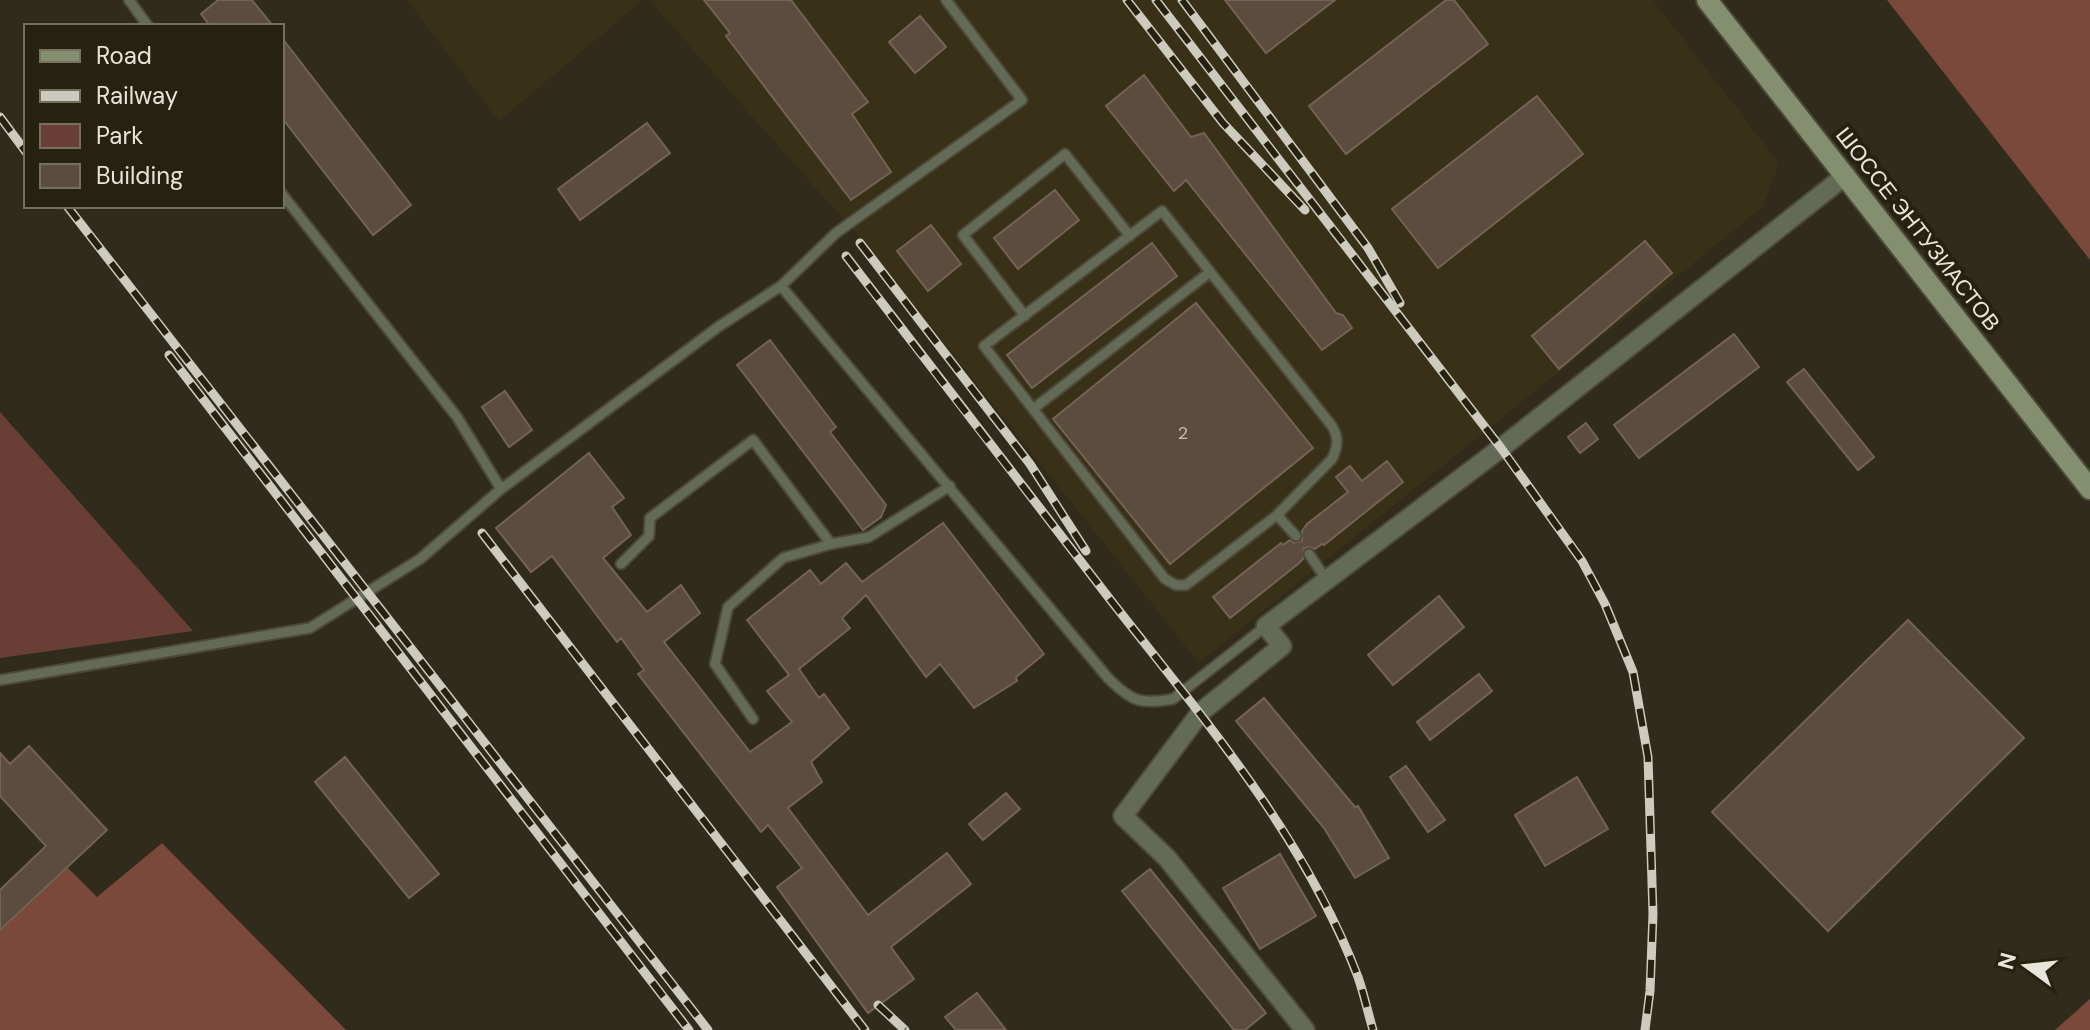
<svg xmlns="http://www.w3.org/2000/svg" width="2090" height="1030" font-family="'DM Sans',sans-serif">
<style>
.built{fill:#383118}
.green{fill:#693f35}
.forest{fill:#7b483c}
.building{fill:#5c4c3e;stroke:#746355;stroke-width:2}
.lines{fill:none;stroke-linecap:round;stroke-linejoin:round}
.lane-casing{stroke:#4d4939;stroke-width:13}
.street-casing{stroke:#4d4939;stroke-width:22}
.secondary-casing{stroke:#4d4939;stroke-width:24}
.lane{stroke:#636b57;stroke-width:9}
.street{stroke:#636b57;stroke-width:18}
.secondary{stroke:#838f6e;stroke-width:20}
.rail-casing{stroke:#cdcabe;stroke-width:9}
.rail{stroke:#272210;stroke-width:6;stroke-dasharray:18;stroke-linecap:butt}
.labels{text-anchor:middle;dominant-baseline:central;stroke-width:8;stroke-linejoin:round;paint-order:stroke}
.number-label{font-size:18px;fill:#c4beb2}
.street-label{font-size:22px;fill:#e7e4d9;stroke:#272210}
</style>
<rect width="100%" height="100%" fill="#302b1a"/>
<!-- built -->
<path class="built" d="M 407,0 L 643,0 L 499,121 Z
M 649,0 L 1653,0 L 1779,163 L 1763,207 L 1199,663 L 860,238 Z"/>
<!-- green -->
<path class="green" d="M 0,412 L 193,631 L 0,658 Z"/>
<!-- forest -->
<path class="forest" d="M 1887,0 L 2090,0 L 2090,260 Z
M 162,843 L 346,1030 L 0,1030 L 0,930 L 67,867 L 97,897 Z
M 2090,999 L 2090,1030 L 2055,1030 Z"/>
<!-- building -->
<path class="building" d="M 218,0 L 252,0 L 273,26 L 210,26 L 201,14 Z
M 704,0 L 791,0 L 868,102 L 852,114 L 891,172 L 851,200 L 726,36 L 730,33 Z
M 1225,0 L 1335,0 L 1266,53 Z
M 1446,0 L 1454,0 L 1488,44 L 1346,154 L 1309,106 Z
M 920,16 L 946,47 L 915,73 L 889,42 Z
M 282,38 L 411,205 L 373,235 L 282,118 Z
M 1144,75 L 1191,137 L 1204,133 L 1336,313 L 1343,315 L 1352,328 L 1322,350 L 1186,180 L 1174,191 L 1106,106 Z
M 1537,96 L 1583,154 L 1438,268 L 1392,209 Z
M 647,123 L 670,153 L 580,220 L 558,189 Z
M 1055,190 L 1079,220 L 1018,269 L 994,238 Z
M 931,225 L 961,264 L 928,291 L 897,251 Z
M 1645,241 L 1672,273 L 1559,369 L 1532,336 Z
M 1152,243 L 1177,276 L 1032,388 L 1007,355 Z
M 1196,303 L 1313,448 L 1170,564 L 1053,419 Z
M 1734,334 L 1759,367 L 1639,458 L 1614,425 Z
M 770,340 L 836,427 L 830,432 L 886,505 L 881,517 L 863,530 L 737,365 Z
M 1804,369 L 1874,457 L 1858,470 L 1787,382 Z
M 505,391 L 532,430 L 509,447 L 482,407 Z
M 1586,423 L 1598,439 L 1580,453 L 1568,437 Z
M 589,453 L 624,498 L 612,507 L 631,535 L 603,558 L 647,612 L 681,585 L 700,613 L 664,642 L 750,752 L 792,722 L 767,691 L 789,675 L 747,620 L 810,570 L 821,584 L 846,563 L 862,582 L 943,523 L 1044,654 L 1016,677 L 1017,681 L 974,708 L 940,664 L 926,677 L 866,595 L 842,618 L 850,628 L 799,669 L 819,698 L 824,694 L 849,728 L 811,762 L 822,782 L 788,808 L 868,915 L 947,853 L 971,884 L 891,947 L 914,979 L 868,1013 L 777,887 L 802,868 L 768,825 L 761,832 L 638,674 L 644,670 L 621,638 L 617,642 L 552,556 L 531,572 L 496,528 Z
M 1387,461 L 1403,482 L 1324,545 L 1322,544 L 1315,549 L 1309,547 L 1304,548 L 1303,559 L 1298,564 L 1230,618 L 1213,597 L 1281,543 L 1283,545 L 1290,540 L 1294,543 L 1302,541 L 1302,531 L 1307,524 L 1348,492 L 1336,477 L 1350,466 L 1362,481 Z
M 1439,596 L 1464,627 L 1393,685 L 1368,655 Z
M 1908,620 L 2024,738 L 1828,931 L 1712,812 Z
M 1479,674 L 1492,691 L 1430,740 L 1417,722 Z
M 1264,698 L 1355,807 L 1358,806 L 1389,858 L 1355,878 L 1324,828 L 1236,721 Z
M 29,746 L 107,830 L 0,930 L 0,890 L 46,846 L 0,796 L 0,753 L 10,764 Z
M 345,757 L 439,874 L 409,898 L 315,782 Z
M 1406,766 L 1445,820 L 1428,832 L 1390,777 Z
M 1577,777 L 1608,829 L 1545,866 L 1515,815 Z
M 1006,793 L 1020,809 L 983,840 L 969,824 Z
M 1280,854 L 1316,916 L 1260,949 L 1223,888 Z
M 1150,869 L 1266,1013 L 1245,1030 L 1234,1030 L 1122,891 Z
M 977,993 L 1006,1030 L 956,1030 L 945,1017 Z"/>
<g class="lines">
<!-- lane casing -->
<g class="lane-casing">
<path id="lane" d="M 129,0 L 148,26
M 282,194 L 457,417 L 501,489
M 1162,211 L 1332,426 C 1339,438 1338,446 1332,459 L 1277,515 L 1186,585 L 1176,585 L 1165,579 L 984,346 Z
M 781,286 L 836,233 L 1022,100 L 946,0
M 1025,316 L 963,235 L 1065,154 L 1130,236
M 1033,409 L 1210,272
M 1277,515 L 1296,536
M 1309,554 L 1326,579
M 621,564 L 649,536 L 650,518 L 753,440 L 831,544 L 869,537 L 950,486
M 0,680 L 310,628 L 420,559 L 501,489 L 718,327 L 781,286 L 1108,678 C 1131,701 1140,705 1173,699 L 1266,626
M 753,719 L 715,664 L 728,607 L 783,558 L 831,544"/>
</g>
<!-- street casing -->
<g class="street-casing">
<path id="street" d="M 1305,1030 L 1167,858 L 1123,816 L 1201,712 L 1282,646 L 1266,626 L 1501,448 L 1846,175"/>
</g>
<!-- secondary casing -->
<g class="secondary-casing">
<path id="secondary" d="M 1707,0 L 2090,489"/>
</g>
<!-- lane -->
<use href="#lane" class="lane"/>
<!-- street -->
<use href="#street" class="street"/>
<!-- secondary -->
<use href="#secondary" class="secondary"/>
<!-- rail casing -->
<g class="rail-casing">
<path id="rail" d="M 1127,0 L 1223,123 L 1305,210
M 1156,0 L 1501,448 L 1582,561 L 1605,604 L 1633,672 L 1648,757 L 1653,914 L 1650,991 L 1645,1030
M 1182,0 L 1368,248 L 1400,303
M 0,117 L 26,152
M 67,206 L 708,1030
M 860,243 L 1030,464 L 1086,551
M 846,256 C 933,370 1021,484 1109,598 C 1202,717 1304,835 1358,977 C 1364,994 1368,1013 1373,1030
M 169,355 L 689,1030
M 482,533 L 865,1030
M 878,1005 L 905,1030"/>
</g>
<!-- rail -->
<use href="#rail" class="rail"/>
</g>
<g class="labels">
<!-- number labels -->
<g class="number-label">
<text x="1183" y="433">2</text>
</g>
<!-- street labels -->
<g class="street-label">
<text transform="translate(1918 229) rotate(52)">ШОССЕ ЭНТУЗИАСТОВ</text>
</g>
</g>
<!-- legend -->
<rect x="24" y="24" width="260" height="184" fill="#272210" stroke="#747060" stroke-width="2"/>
<rect x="40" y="50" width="40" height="12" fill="#838f6e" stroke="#747060" stroke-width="2"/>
<text x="96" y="64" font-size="24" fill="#e7e4d9">Road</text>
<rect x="40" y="90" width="40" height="12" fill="#cdcabe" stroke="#747060" stroke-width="2"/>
<text x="96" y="104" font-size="24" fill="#e7e4d9">Railway</text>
<rect x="40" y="124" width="40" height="24" fill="#693f35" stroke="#747060" stroke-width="2"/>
<text x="96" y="144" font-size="24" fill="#e7e4d9">Park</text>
<rect x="40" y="164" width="40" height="24" fill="#5c4c3e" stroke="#747060" stroke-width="2"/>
<text x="96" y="184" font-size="24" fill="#e7e4d9">Building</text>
<!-- north arrow -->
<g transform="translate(2026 966) rotate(285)" stroke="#272210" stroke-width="6" paint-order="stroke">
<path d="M0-6L14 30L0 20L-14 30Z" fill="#e7e4d9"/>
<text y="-12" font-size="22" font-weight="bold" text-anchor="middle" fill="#e7e4d9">N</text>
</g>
</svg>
